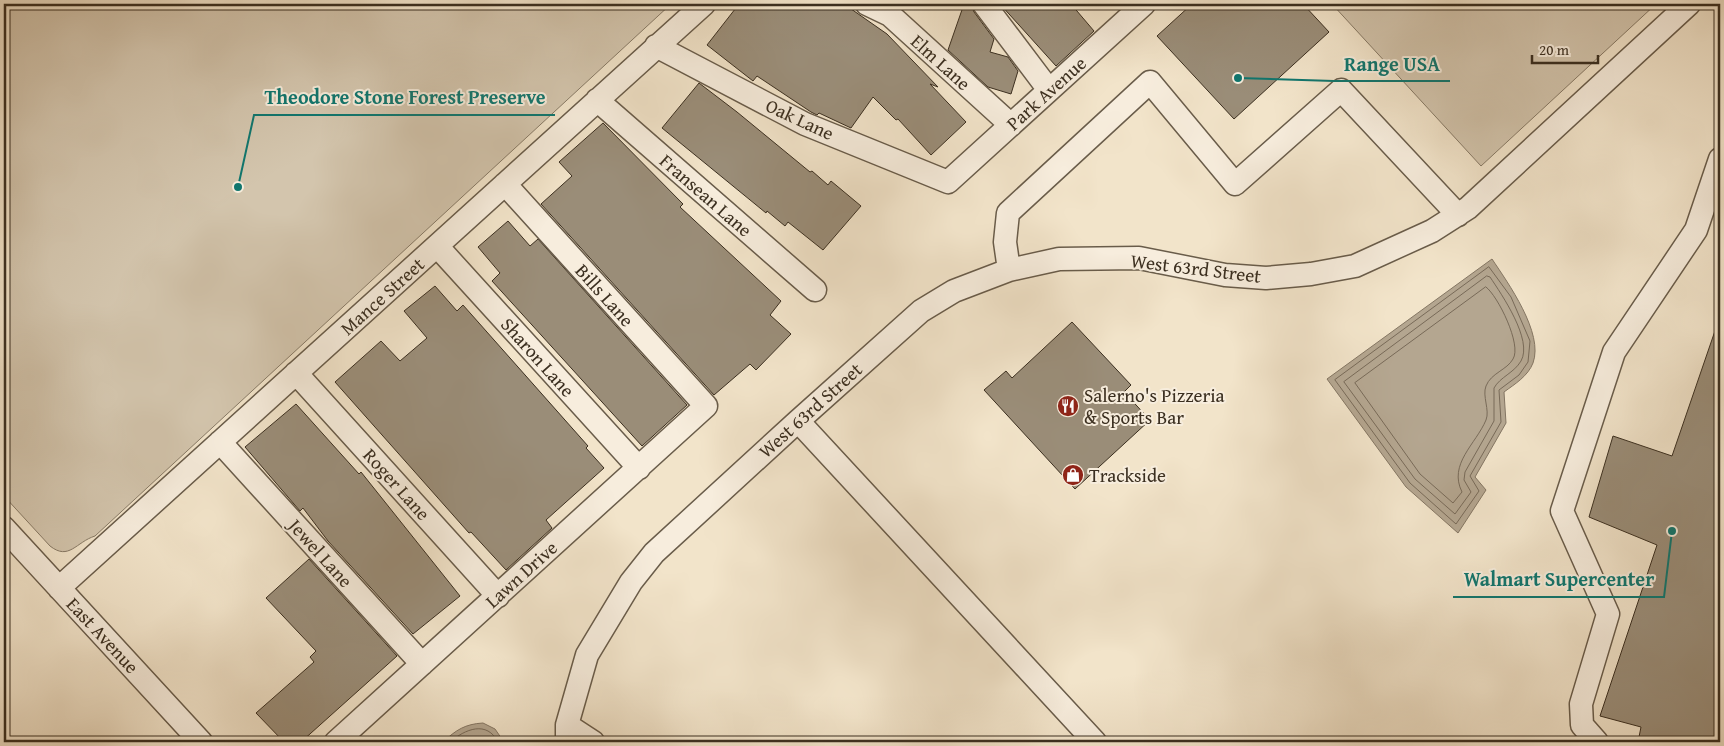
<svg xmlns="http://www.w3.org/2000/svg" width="1724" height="746" font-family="'Gentium Book Plus',serif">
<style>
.green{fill:#d3c5ad;stroke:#877a66}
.water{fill:#b4a690;stroke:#847663}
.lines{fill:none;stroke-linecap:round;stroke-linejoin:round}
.shore{stroke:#786a58;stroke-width:1}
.building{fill:#9a8d78;stroke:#3b2f20}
.minor-casing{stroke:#695c4a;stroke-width:25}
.minor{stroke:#f7eddd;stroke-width:22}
.labels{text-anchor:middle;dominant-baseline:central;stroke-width:4;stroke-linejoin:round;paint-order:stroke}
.street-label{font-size:19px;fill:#3b2f20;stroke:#f7eddd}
.poi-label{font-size:19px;fill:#3b2f20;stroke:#f7eddd;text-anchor:start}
.leader{fill:none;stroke:#0f766e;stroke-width:2}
.callout-dot{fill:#0f766e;stroke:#f7eddd;stroke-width:2}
.callout-label{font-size:20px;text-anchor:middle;font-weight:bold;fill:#0f766e;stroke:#f7eddd;stroke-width:4;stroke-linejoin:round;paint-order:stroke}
</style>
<rect width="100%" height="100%" fill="#f2e4ca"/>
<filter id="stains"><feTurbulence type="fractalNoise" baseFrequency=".004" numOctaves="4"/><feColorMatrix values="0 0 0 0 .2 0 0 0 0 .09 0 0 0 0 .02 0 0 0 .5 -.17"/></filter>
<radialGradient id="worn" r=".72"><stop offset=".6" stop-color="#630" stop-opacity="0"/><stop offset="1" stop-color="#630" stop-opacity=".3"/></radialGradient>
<!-- green -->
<path class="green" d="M 4,4 L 671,4 L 95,536 C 76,542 69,561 50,546 L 4,496 Z
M 1332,4 L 1656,4 L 1481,166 Z"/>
<!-- water -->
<path class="water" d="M 1492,259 C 1508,283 1544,333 1533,363 C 1528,376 1515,384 1504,392 L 1506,423 L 1475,477 L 1486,490 L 1458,533 L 1406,487 L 1327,379 Z
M 483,723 L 495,729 L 504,742 L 443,742 C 456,730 465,724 483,723 Z"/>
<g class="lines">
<!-- shore -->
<path class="shore" d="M 1489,267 L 1511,297 L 1530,341 L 1528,362 L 1519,375 L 1499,390 L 1501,422 L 1470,476 L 1479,491 L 1456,524 L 1410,483 L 1335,380 Z
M 1487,276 L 1490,277 C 1502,295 1533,340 1521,361 C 1514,373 1500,377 1494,388 L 1494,421 L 1465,472 L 1464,480 L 1471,492 L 1455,514 L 1415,479 L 1344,382 Z
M 1486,287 C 1498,296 1522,345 1513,359 C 1507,370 1491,373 1486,386 C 1482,396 1490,410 1486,420 C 1476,444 1448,464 1462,492 L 1453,503 L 1420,474 L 1355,383 Z
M 450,742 C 465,729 487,720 498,742"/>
</g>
<!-- building -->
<path class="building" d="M 739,4 L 844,4 L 887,34 L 938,87 L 930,84 L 966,122 L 931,155 L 898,119 L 896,120 L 873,97 L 851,128 L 819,113 L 817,115 L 811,112 L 757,76 L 753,81 L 707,45 Z
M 964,4 L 971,4 L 974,12 L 994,39 L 990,52 L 1008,57 L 1018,71 L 1011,94 L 988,87 L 948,50 Z
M 1000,4 L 1071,4 L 1094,31 L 1056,66 Z
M 1192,4 L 1303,4 L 1329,32 L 1234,119 L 1157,36 Z
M 699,83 L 737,112 L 810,172 L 812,171 L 828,185 L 831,181 L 861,206 L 823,250 L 788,222 L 785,226 L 767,211 L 766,213 L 662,128 Z
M 603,123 L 683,204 L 680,207 L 781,301 L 770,315 L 791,334 L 756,370 L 750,364 L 714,395 L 541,204 L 572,176 L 559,162 Z
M 508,221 L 530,246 L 538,239 L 687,405 L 642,446 L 492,281 L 500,273 L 478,247 Z
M 435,286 L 457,311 L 463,305 L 588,446 L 586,448 L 604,468 L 546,520 L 552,528 L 506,570 L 471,532 L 469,533 L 335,382 L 381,341 L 400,361 L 427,338 L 404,311 Z
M 1072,322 L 1131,385 L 1124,392 L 1150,420 L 1075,489 L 984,390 L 1006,371 L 1012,378 Z
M 1717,325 L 1720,325 L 1720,742 L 1638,742 L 1641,727 L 1600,716 L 1657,545 L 1589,517 L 1613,436 L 1672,456 Z
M 296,404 L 359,474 L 361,472 L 460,596 L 413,634 L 328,541 L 303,508 L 300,511 L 245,447 Z
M 309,559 L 397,656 L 301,742 L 284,742 L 256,713 L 314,662 L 310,657 L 316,651 L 266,598 Z"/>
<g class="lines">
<!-- minor casing -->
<g class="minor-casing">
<path id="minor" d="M 867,4 L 890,15 L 1011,125
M 984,4 L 1049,90
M 656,46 L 805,124 L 948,182 L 1144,4
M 597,100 L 815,290
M 437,246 L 639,468
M 1009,270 L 1005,242 L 1008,213 L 1150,82 L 1235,184 L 1341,90 L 1458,215
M 296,373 L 498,596
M 798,421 L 1095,742
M 220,442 L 422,664
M 4,528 L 201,742
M 59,588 L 704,4
M 567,725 L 593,742
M 336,742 L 706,406 L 505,184
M 567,742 L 567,725 L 587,655 L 631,582 L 654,553 L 798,421 L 921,311 L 954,291 L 1009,270 L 1059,259 L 1139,258 L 1225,275 L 1266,278 L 1311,274 L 1355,266 L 1432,231 L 1468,208 L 1689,4
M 1597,742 L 1582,725 L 1581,704 L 1608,614 L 1562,511 L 1614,352 L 1696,230 L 1720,159"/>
</g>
<!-- minor -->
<use href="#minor" class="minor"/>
</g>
<!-- icons -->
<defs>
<g id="restaurant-disc" transform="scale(1.125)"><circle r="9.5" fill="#8f2418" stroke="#f7eddd"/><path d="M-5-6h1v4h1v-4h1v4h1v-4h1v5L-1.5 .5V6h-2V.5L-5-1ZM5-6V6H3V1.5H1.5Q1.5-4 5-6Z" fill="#fff"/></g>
<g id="shop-disc" transform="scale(1.125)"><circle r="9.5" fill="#8f2418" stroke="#f7eddd"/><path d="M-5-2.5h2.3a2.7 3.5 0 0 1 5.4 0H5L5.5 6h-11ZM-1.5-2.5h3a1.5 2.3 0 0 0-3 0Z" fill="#fff"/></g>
</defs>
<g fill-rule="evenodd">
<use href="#restaurant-disc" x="1068" y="406"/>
<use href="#shop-disc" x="1073" y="475"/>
</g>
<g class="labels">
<!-- street labels -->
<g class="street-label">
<text transform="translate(941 62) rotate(42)">Elm Lane</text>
<text transform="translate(1046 93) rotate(-42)">Park Avenue</text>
<text transform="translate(800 119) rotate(25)">Oak Lane</text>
<text transform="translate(706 195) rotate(41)">Fransean Lane</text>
<text transform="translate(1196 268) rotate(7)">West 63rd Street</text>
<text transform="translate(605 295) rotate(48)">Bills Lane</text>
<text transform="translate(382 296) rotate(-42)">Mance Street</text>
<text transform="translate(538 357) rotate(48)">Sharon Lane</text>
<text transform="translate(810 410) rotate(-42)">West 63rd Street</text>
<text transform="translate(397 484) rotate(48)">Roger Lane</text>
<text transform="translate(321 553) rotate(48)">Jewel Lane</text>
<text transform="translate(521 574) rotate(-42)">Lawn Drive</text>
<text transform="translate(103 635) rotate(47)">East Avenue</text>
</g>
<!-- poi labels -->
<g class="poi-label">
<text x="1084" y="395">Salerno's Pizzeria<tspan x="1084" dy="22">&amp; Sports Bar</tspan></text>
<text x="1089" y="475">Trackside</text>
</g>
</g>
<!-- callouts -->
<path class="leader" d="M1238 78L1334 81H1450M238 187L254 115H555M1672 531L1664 597H1453"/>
<g class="callout-dot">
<circle cx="1238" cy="78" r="5"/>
<circle cx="238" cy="187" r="5"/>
<circle cx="1672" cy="531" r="5"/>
</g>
<g class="callout-label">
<text x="1392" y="71">Range USA</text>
<text x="405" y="104">Theodore Stone Forest Preserve</text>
<text x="1559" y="586">Walmart Supercenter</text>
</g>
<!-- margin -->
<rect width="1724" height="746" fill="none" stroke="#f2e4ca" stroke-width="20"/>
<rect x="5" y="5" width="1714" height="736" fill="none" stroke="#3b2f20" stroke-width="2.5"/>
<rect x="10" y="10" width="1704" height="726" fill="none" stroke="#3b2f20"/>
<!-- scale -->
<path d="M1532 55v8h66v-8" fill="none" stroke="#3b2f20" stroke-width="2.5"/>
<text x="1539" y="55" font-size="15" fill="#3b2f20" stroke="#f7eddd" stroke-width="4" paint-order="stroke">20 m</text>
<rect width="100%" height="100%" filter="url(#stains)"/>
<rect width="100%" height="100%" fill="url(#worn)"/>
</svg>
